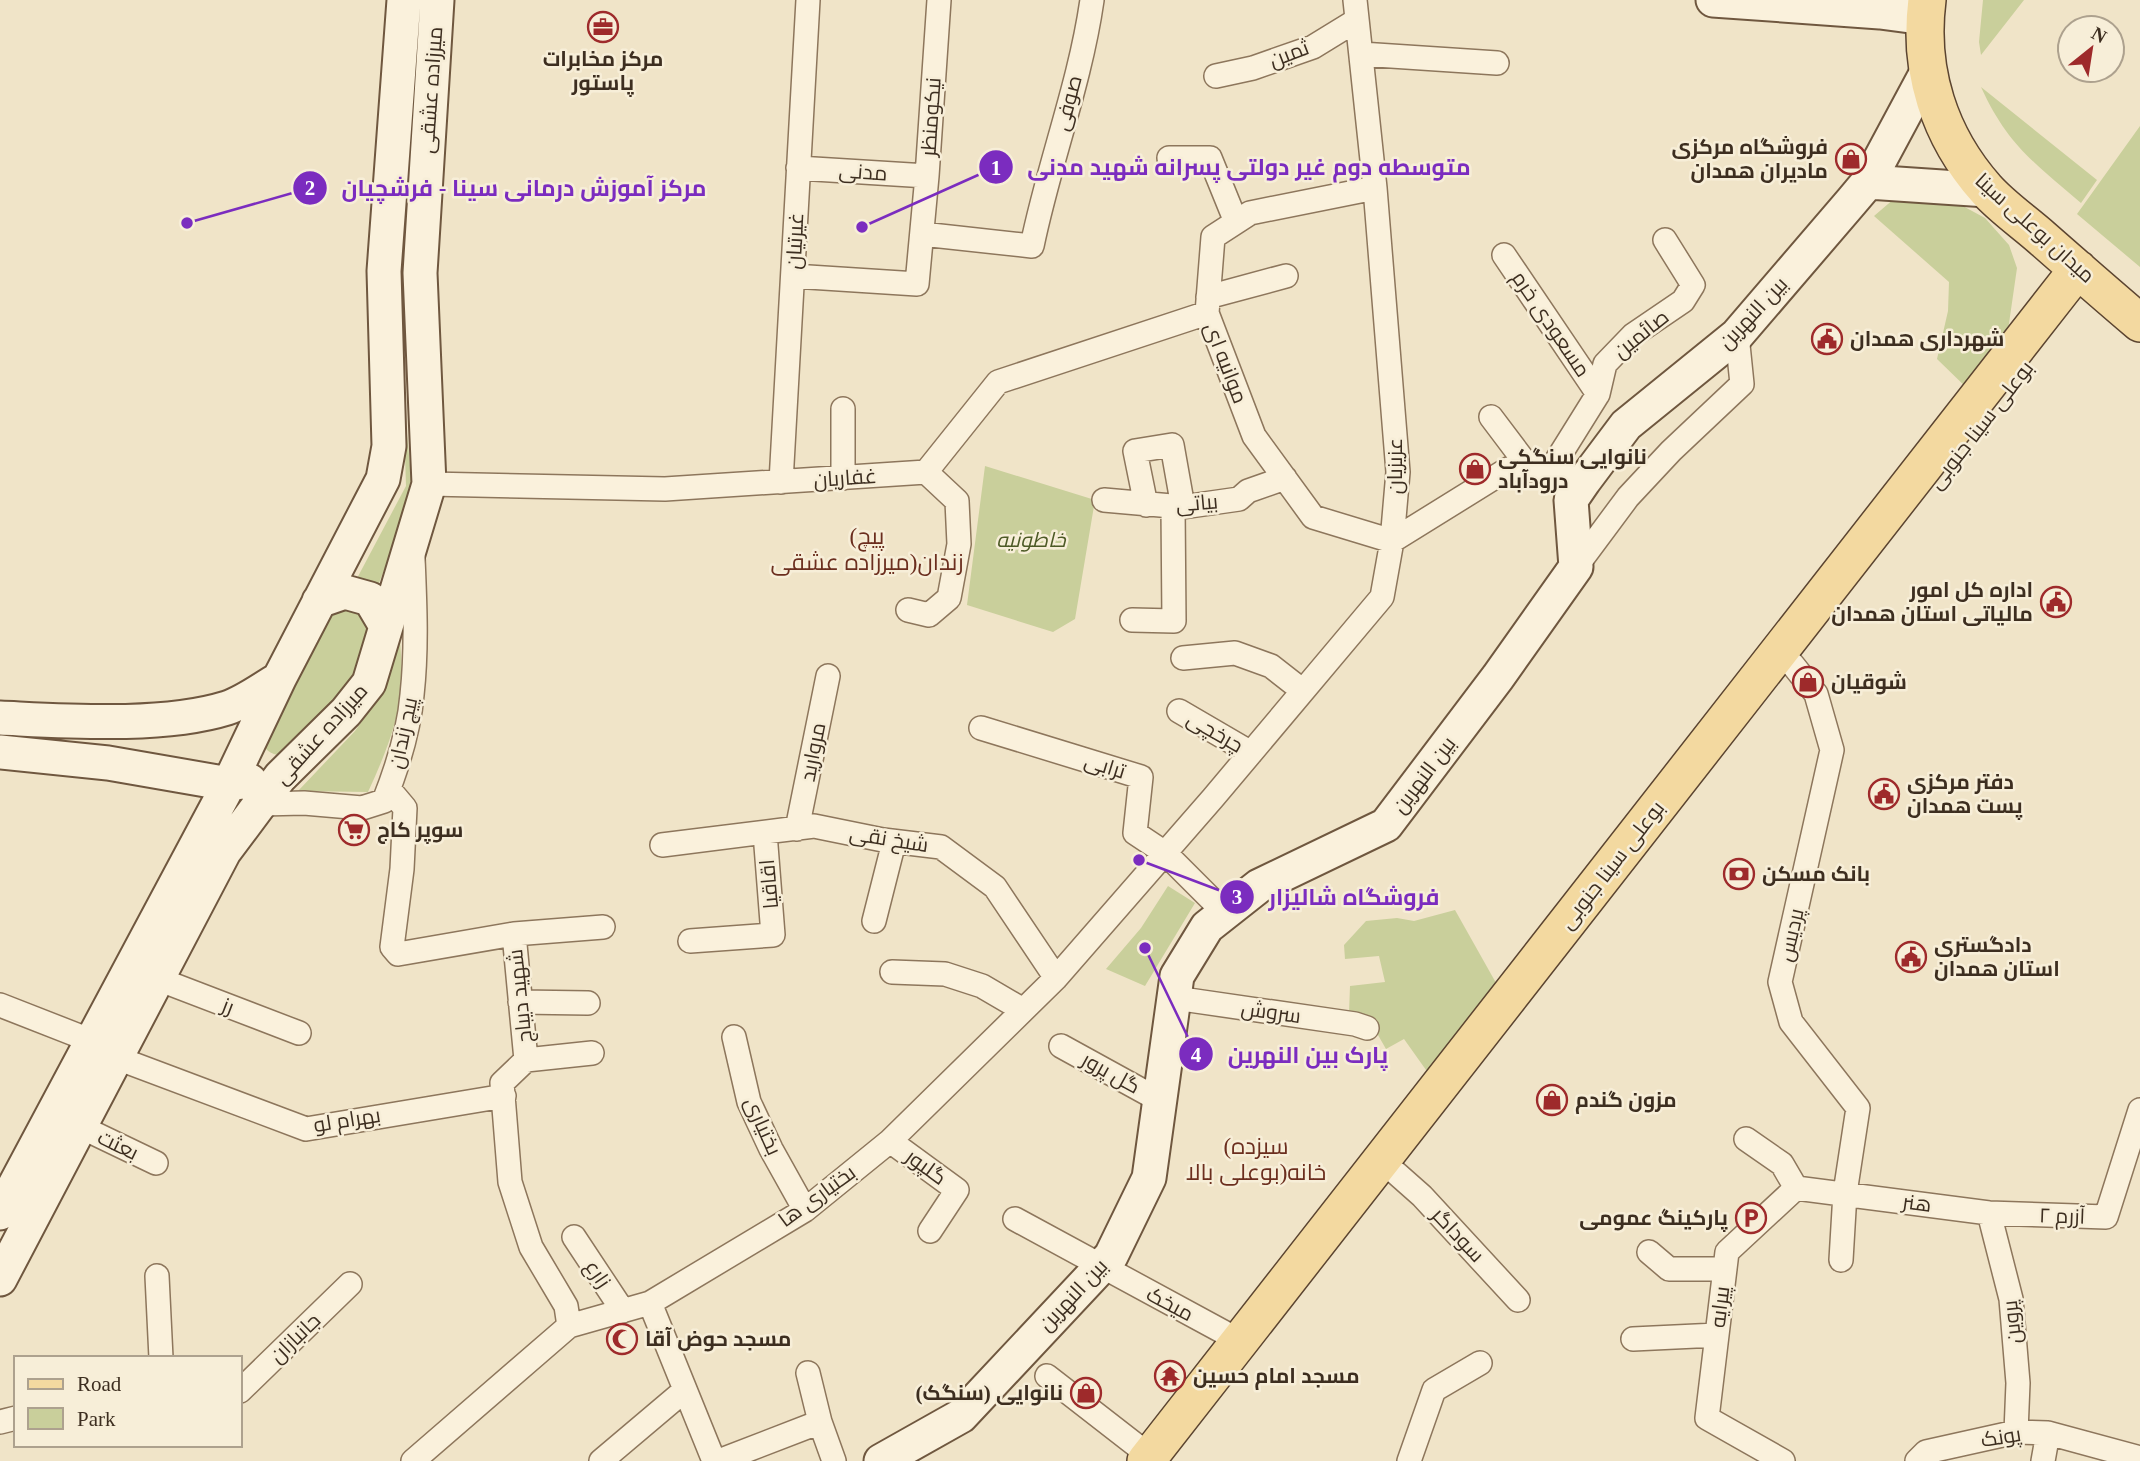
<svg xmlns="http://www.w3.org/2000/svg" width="2140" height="1461" font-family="'Times New Roman',Cairo,serif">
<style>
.green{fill:#c9cf9b}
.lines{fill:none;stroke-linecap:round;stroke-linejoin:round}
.street-casing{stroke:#8d765c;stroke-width:26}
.secondary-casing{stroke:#6f573f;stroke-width:37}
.primary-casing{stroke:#5b4430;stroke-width:40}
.street{stroke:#faf1dc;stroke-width:23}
.secondary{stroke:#faf1dc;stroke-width:33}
.primary{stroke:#f3d9a0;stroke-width:37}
.labels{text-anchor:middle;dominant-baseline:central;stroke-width:5;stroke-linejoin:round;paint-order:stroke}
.street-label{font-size:21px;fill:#3d2e20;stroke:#f7eed8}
.poi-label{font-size:21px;font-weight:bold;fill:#3d2e20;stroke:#f7eed8;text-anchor:start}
.park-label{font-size:21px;font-style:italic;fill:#4d5a26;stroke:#f7eed8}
.neighbourhood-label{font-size:23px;fill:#6b2e1e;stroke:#f7eed8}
.leader{fill:none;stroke:#7b2cbf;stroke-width:2.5}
.callout-dot{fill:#7b2cbf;stroke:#f7eed8;stroke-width:2.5}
.mark-label{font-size:21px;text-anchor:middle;font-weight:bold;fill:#fff}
.callout-label{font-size:23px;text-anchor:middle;font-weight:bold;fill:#7b2cbf;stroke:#f7eed8;stroke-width:5;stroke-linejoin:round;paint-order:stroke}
</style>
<rect width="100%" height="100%" fill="#f0e4c8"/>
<!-- green -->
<path class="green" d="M 1983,0 L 2024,0 L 1981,55 L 1979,42 Z
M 1981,87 L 2097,180 L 2081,203 C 2034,163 2007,144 1981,87 Z
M 2140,126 L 2140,267 L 2077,214 Z
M 1895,198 L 1961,205 L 1985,218 L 2009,245 L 2017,268 L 2005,351 L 1973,394 L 1937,359 L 1948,311 L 1949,282 L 1874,216 Z
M 403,393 L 413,497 L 375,593 L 354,584 L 406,486 Z
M 985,466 L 1095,500 L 1075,619 L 1053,632 L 967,605 Z
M 339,608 L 356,609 L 372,625 L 367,661 L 346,690 L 285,756 C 271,755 265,751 260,738 L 328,614 Z
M 400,641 C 401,654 402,667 402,680 C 400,720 384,757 368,792 L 298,791 L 355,731 L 370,710 Z
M 1168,886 L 1195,903 L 1145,986 L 1106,969 L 1141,928 Z
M 1455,910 L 1500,990 L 1431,1077 L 1404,1039 L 1386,1049 L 1374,1028 L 1349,1014 L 1350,986 L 1385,982 L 1379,956 L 1345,959 L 1344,945 L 1366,921 L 1397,918 L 1414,921 Z"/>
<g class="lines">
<!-- street casing -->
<g class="street-casing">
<path id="street" d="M 1361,54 L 1497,63
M 1216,76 L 1253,68 L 1313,47 L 1357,20
M 1169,158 L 1210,158 L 1236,222
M 798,168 L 927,176
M 1375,188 L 1250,213 L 1213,237 L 1207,313 L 1254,436 L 1313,517 L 1392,541 L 1508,469 L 1550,471 L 1584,481
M 922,234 L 1032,246 C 1049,163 1080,84 1092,0
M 1504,255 L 1598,394
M 793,276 L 917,284 L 927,176 L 939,0
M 1208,297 L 1286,276
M 843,409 L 843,478
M 1491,417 L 1531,470
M 1550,471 L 1598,394 L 1605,364 L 1633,335 L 1683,301 L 1693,285 L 1665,240
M 781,482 L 808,0
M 429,484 L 665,489 L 926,472 L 998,382 L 1207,313
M 1104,500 L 1183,507 L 1239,499 L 1248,491 L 1285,478
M 1146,505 L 1135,451 L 1172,445 L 1183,507
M 1576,567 L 1628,497 L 1671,451 L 1742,384 L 1737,335
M 908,610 L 929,615 L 949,598 L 959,544 L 957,501 L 926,472
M 1132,620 L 1174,621 L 1173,507
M 1183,658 L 1235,653 L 1271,666 L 1303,691
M 1793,665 L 1816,694 L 1832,750 L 1780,982 L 1791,1022 L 1858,1108 L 1845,1193 L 1841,1260
M 1179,711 L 1251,753
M 981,728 L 1141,777 L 1135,833 L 1165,853 L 1225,913
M 389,789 L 405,808 L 402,869 L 392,947 L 398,954 L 514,934 L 526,1060 L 502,1083 L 510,1182 L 531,1247 L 566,1306 L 569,1326
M 261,804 L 304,803 L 362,808 L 384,801 C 397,768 409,731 412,695 C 417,650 415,604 413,558
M 797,829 L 828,676
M 662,845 L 814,826 L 883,840 L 941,847 L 995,887 L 1056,978
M 874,921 L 894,842
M 514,934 L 603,927
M 690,941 L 773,935 L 765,833
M 892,972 L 945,974 L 982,986 L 1023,1010
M 158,979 L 299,1033
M 1175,998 L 1355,1024 L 1367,1028
M 520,1002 L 588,1003
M 0,1005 L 92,1041
M 734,1037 L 749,1102 L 771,1149 L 805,1210
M 1061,1046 L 1161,1101
M 117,1058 L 306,1129 L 504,1096
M 526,1060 L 592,1053
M 81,1127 L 156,1163
M 1746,1139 L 1782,1164 L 1796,1188
M 890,1141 L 957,1190 L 930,1231
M 1396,1173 L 1422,1196 L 1518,1300
M 1989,1213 L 2011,1299 L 2018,1383 L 2016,1432
M 1015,1219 L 1240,1341
M 574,1237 L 623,1311
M 1649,1252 L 1669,1269 L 1725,1269
M 157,1276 L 161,1358
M 650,1303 L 714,1461
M 1633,1339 L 1717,1335
M 808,1373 L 820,1422 L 834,1461
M 1047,1376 L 1150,1456
M 240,1391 L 350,1284
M 0,1422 L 16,1418
M 413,1461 L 569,1326 L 650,1303 L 805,1210 L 890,1141 L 1056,978 L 1213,798 L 1382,597 L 1392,541 L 1398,472 L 1375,188 L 1355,0
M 601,1461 L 685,1390
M 719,1461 L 820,1422
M 1409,1461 L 1434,1390 L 1480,1363
M 1783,1461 L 1707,1418 L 1727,1252 L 1796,1188 L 1989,1213 L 2106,1217 L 2140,1110
M 1917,1461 L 1926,1452 L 2016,1432 L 2048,1433 L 2140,1458
M 2043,1461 L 2048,1433"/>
</g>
<!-- secondary casing -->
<g class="secondary-casing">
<path id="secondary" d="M 1713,0 L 1880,12 L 1925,18
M 1868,182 L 1987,190
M 319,601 L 345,592 L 370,599 L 386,626
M 0,718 C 67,721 163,728 227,708 C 245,702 262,689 279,679
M 0,752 L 108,763 L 229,784 L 250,781
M 0,1213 L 229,784 L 279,679 L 383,479 L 389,446 L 384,271 L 404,0
M 0,1279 L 224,852 L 280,777 L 346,712 L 369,683 L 429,484 L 420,273 L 437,0
M 881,1461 L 961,1416 L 1111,1256 L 1149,1178 L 1177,976 L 1207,927 L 1259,886 L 1386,825 L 1498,677 L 1576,567 L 1571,500 L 1584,481 L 1626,425 L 1737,335 L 1852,201 L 1868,182 L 1927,72"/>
</g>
<!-- primary casing -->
<g class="primary-casing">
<path id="primary" d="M 1927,0 C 1918,70 1939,136 1986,189 C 2002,207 2024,222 2042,238 C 2075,267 2107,295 2140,323
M 1146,1461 L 2078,269"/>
</g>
<!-- street -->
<use href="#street" class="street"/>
<!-- secondary -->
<use href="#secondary" class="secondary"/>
<!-- primary -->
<use href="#primary" class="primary"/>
</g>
<!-- icons -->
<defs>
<g id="office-ring" transform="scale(1.575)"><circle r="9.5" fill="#f7eed8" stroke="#9e2a2b" stroke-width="1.5"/><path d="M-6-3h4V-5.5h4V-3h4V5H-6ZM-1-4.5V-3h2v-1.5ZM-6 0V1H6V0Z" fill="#9e2a2b"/></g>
<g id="shop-ring" transform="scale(1.575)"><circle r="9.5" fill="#f7eed8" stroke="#9e2a2b" stroke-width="1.5"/><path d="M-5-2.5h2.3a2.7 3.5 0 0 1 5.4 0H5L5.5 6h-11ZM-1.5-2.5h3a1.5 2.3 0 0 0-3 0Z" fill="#9e2a2b"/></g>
<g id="civic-ring" transform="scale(1.575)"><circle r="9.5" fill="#f7eed8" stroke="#9e2a2b" stroke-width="1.5"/><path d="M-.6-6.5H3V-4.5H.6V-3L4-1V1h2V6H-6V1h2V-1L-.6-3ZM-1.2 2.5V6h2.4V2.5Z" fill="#9e2a2b"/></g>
<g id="supermarket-ring" transform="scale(1.575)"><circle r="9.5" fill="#f7eed8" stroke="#9e2a2b" stroke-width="1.5"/><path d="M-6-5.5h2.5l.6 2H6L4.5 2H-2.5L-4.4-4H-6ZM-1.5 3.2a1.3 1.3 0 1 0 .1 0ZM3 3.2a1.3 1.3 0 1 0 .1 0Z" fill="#9e2a2b"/></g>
<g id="bank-ring" transform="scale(1.575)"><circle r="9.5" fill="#f7eed8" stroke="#9e2a2b" stroke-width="1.5"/><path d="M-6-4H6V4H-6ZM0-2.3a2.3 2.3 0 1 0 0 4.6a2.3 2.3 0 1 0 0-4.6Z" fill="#9e2a2b"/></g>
<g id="parking-ring" transform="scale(1.575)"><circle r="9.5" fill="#f7eed8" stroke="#9e2a2b" stroke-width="1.5"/><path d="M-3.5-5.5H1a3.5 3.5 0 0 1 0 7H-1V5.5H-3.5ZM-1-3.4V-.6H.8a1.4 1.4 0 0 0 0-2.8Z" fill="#9e2a2b"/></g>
<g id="mosque-ring" transform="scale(1.575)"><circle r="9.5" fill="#f7eed8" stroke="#9e2a2b" stroke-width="1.5"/><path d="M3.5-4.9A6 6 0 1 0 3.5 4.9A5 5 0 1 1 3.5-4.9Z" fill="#9e2a2b"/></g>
<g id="temple-ring" transform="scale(1.575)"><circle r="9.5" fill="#f7eed8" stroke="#9e2a2b" stroke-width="1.5"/><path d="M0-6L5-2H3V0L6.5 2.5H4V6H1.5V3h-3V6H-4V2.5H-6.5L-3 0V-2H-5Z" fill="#9e2a2b"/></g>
</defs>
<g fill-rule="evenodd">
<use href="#office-ring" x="603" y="27"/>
<use href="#shop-ring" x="1851" y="159"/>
<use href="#civic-ring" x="1827" y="339"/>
<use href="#shop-ring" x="1475" y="469"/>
<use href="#civic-ring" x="2056" y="602"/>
<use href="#shop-ring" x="1808" y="682"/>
<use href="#civic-ring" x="1884" y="794"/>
<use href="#supermarket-ring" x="354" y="830"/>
<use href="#bank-ring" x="1739" y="874"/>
<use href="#civic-ring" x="1911" y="957"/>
<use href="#shop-ring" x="1552" y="1100"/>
<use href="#parking-ring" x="1751" y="1218"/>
<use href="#mosque-ring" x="622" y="1339"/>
<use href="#temple-ring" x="1170" y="1376"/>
<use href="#shop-ring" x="1086" y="1393"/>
</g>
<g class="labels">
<!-- street labels -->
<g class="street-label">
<text transform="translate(1289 54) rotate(-21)">ثمین</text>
<text transform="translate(431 90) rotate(-86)">میرزاده عشقی</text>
<text transform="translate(1068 103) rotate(-75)">صوفی</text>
<text transform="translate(931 117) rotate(-86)">نیکومنظر</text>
<text transform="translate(863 172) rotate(4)">مدنی</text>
<text transform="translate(2035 228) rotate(42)">میدان بوعلی سینا</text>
<text transform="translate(795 241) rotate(-87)">غیرتیان</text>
<text transform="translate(1753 313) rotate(-47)">بین النهرین</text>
<text transform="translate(1551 324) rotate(56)">مسعودی خرم</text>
<text transform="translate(1641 334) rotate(-39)">صائمین</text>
<text transform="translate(1226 363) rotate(69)">موانیه ای</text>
<text transform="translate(1981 425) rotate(-52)">بوعلی سینا جنوبی</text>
<text transform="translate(1395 466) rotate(-90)">عزیزیان</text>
<text transform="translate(845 478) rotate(-4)">غفاریان</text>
<text transform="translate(1197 503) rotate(-5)">بیاتی</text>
<text transform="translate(1215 732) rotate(30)">چرخچی</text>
<text transform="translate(403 733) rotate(-78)">پیچ زندان</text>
<text transform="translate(321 734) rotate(-48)">میرزاده عشقی</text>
<text transform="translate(813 752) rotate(-79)">مروارید</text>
<text transform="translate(1105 766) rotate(17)">ترابی</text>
<text transform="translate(1424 775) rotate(-53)">بین النهرین</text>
<text transform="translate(889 839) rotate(9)">شیخ نقی</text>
<text transform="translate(1612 865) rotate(-52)">بوعلی سینا جنوبی</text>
<text transform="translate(769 884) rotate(-95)">اقاقیا</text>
<text transform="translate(1791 935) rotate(-77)">پردیس</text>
<text transform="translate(520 996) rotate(-96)">شهید دیباج</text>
<text transform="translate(228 1006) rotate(21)">رز</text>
<text transform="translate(1271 1012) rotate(8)">سروش</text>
<text transform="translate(1111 1073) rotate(29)">گل پرور</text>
<text transform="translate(347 1120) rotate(-9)">بهرام لو</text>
<text transform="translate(763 1126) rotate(66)">بختیاری</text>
<text transform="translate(118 1145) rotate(26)">بعثت</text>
<text transform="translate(926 1167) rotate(36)">گلپور</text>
<text transform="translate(817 1196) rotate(-36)">بختیاری ها</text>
<text transform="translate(1917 1203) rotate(8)">هنر</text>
<text transform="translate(2062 1216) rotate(2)">آزرم ۲</text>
<text transform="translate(1458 1235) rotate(47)">سوداگر</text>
<text transform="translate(598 1274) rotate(56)">زارع</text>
<text transform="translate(1073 1295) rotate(-47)">بین النهرین</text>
<text transform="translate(1170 1304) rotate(28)">میخک</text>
<text transform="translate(1720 1307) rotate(-83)">پیرایه</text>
<text transform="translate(2012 1322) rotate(-96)">پروین</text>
<text transform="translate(295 1338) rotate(-44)">جانبازان</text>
<text transform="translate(2001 1437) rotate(-9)">پونک</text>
</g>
<!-- poi labels -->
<g class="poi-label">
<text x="603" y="59" text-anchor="middle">مرکز مخابرات<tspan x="603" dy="24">پاستور</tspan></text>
<text x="1828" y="147" text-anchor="end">فروشگاه مرکزی<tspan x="1828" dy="24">مادیران همدان</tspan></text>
<text x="1850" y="339">شهرداری همدان</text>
<text x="1498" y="457">نانوایی سنگکی<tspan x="1498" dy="24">درودآباد</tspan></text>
<text x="2033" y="590" text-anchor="end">اداره کل امور<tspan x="2033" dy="24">مالیاتی استان همدان</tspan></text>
<text x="1831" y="682">شوقیان</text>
<text x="1907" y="782">دفتر مرکزی<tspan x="1907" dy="24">پست همدان</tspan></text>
<text x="377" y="830">سوپر کاج</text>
<text x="1762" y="874">بانک مسکن</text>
<text x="1934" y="945">دادگستری<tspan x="1934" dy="24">استان همدان</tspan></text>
<text x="1575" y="1100">مزون گندم</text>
<text x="1728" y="1218" text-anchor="end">پارکینگ عمومی</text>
<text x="645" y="1339">مسجد حوض آقا</text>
<text x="1193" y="1376">مسجد امام حسین</text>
<text x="1063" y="1393" text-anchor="end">نانوایی (سنگک)</text>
</g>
<!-- park labels -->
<g class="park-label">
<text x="1031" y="540">خاطونیه</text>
</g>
<!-- neighbourhood labels -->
<g class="neighbourhood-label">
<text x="867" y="536">(پیچ<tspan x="867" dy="26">زندان(میرزاده عشقی</tspan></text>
<text x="1256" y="1146">(سیزده<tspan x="1256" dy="26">خانه(بوعلی بالا</tspan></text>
</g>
</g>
<!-- callouts -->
<path class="leader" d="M862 227L996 167M187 223L310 188M1139 860L1237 897M1145 948L1196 1054"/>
<g class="callout-dot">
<circle cx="862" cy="227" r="7"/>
<circle cx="187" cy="223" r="7"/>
<circle cx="1139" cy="860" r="7"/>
<circle cx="1145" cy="948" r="7"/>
<circle cx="996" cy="167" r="18"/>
<circle cx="310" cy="188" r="18"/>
<circle cx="1237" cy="897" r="18"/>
<circle cx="1196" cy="1054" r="18"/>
</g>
<g class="mark-label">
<text x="996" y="175">1</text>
<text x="310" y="195">2</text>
<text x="1237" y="904">3</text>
<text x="1196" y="1062">4</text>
</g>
<g class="callout-label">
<text x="1249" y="175">متوسطه دوم غیر دولتی پسرانه شهید مدنی</text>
<text x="524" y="196">مرکز آموزش درمانی سینا - فرشچیان</text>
<text x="1354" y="905">فروشگاه شالیزار</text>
<text x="1308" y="1063">پارک بین النهرین</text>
</g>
<!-- legend -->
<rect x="14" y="1356" width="228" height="91" fill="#f7eed8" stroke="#ada18e" stroke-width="2"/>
<rect x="28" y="1379" width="35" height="10" fill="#f3d9a0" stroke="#ada18e" stroke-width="2"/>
<text x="77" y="1391" font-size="21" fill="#3d2e20">Road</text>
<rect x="28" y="1408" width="35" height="21" fill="#c9cf9b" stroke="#ada18e" stroke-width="2"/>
<text x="77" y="1426" font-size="21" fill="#3d2e20">Park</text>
<!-- north arrow -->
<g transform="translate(2091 49) rotate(30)"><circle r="33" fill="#f7eed8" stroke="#ada18e" stroke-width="2"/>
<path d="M0-5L12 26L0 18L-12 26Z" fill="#9e2a2b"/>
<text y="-10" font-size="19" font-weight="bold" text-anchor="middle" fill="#3d2e20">N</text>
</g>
</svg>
